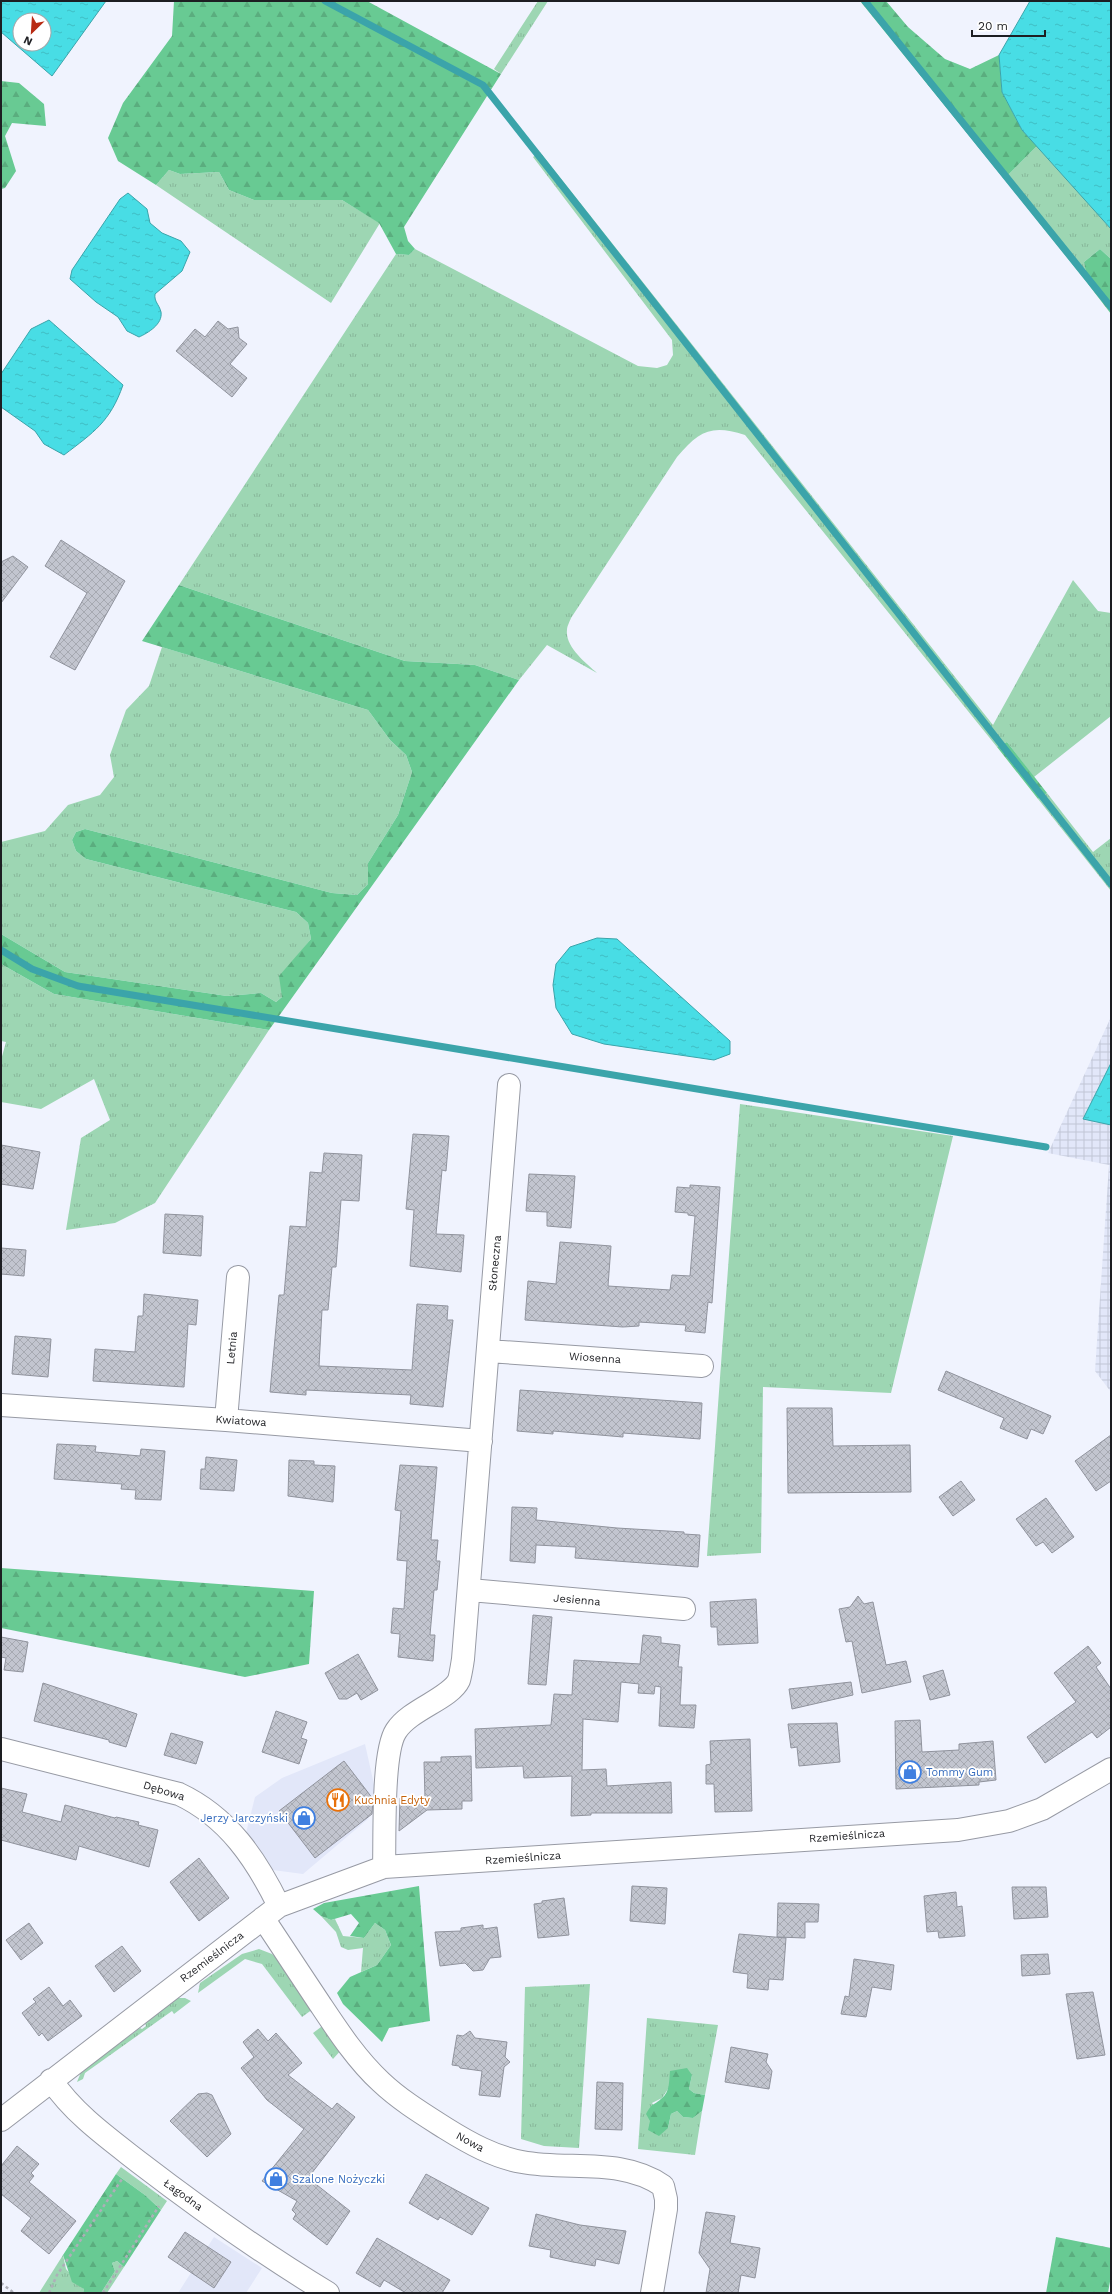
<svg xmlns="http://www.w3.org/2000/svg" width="1112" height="2294" font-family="'Work Sans',sans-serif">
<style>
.built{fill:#e2e7f9}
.industrial{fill:url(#industrial-grid)}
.grass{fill:url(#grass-tufts)}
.forest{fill:url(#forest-firs)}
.water{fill:url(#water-ripples);stroke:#3ba4aa;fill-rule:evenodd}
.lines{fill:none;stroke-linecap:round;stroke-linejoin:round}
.stream{stroke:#3ba4aa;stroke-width:7}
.building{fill:url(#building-cross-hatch);stroke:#90939d}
.minor-casing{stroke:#979aa4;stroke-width:24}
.path{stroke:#adafb8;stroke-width:2.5;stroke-dasharray:3 3;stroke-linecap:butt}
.minor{stroke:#fff;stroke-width:22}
.labels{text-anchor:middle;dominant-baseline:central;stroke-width:3.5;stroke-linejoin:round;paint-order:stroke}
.street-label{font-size:11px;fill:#1d1e22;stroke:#fff}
.shop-label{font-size:11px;fill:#366cbe;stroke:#fff;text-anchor:start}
.food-label{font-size:11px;fill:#c56008;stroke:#fff;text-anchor:start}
</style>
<defs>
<pattern id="industrial-grid" width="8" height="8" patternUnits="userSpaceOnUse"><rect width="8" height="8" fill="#e2e7f9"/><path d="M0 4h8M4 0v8" fill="none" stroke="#c1c6d5"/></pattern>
<pattern id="grass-tufts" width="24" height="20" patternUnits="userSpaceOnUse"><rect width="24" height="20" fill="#9dd6b3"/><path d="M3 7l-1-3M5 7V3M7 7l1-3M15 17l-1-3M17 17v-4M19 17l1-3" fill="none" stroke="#87b79a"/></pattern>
<pattern id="forest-firs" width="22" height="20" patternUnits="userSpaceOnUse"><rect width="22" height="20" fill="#68ca93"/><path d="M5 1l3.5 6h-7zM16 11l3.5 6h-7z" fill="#5aad7e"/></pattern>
<pattern id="water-ripples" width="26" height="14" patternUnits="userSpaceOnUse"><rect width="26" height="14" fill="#48dde5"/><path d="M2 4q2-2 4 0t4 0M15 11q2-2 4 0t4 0" fill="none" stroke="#3fbdc4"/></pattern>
<pattern id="building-cross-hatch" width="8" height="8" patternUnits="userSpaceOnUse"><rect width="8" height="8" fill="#c2c5cf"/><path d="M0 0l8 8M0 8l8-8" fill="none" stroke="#a6a9b1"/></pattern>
</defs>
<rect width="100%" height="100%" fill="#f0f3fe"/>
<!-- built -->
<path class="built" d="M 365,1744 L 377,1798 L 368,1819 L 303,1874 L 273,1870 L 246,1833 L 255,1797 L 282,1778 Z
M 214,2237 L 262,2268 L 246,2293 L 178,2293 Z"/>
<!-- industrial -->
<path class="industrial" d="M 1111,1017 L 1111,1392 L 1095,1371 L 1109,1165 L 1048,1153 Z"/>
<!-- grass -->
<path class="grass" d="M 538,1 L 548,1 L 501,74 L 494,69 Z
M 1037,146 L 1111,229 L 1111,259 L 1100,249 L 1084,262 L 1088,284 L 1004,179 Z
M 540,152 L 993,725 L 1073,580 L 1098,611 L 1111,613 L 1111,716 L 1034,777 L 1007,742 L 997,747 L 745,435 C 711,424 699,431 677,457 L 571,618 C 570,621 567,626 567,630 C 565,647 586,663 597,673 L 547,645 L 519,680 L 475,665 L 405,661 L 179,585 L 396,254 L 409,255 L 415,249 L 638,366 L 657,368 L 667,365 L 673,355 L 672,340 L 533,157 Z
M 169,170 L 180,174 L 219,172 L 229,190 L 254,200 L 342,200 L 380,223 L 331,303 L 156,185 Z
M 162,647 L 368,710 L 390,740 L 406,755 L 412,772 L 398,815 L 368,863 L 368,884 L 357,895 L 332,893 L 85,829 L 76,832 L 72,840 L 76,851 L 86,859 L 296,912 L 308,923 L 311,939 L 298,955 L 282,997 L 276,1002 L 261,993 L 227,996 L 65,972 L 1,934 L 1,842 L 45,831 L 68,805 L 100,795 L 114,777 L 110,755 L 126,710 L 149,686 Z
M 1047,793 L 1093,852 L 1111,838 L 1111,891 L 1038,799 Z
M 1,964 L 54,994 L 269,1030 L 155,1203 L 115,1223 L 66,1230 L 81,1138 L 110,1120 L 94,1079 L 41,1109 L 1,1102 L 1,1060 L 6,1042 L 1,1041 Z
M 740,1104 L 953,1136 L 891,1393 L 763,1387 L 761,1553 L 707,1556 Z
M 321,1916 L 331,1920 L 335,1919 L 343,1936 L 364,1938 L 375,1923 L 385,1930 L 391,1945 L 377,1965 L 361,1972 L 363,1948 L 348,1950 L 341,1947 L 336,1932 Z
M 259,1949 L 272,1954 L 279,1960 L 313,2009 L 302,2017 L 262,1964 L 245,1959 L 198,1993 L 200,1983 L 242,1954 Z
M 590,1984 L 579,2148 L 544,2146 L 521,2139 L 525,1987 Z
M 178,1998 L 185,1998 L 191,2001 L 174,2014 L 172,2011 L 85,2073 L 83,2079 L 77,2082 L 81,2072 L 140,2028 L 142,2029 L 146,2026 L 145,2023 Z
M 647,2018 L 718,2025 L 705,2095 L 694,2093 L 689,2089 L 692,2075 L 668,2089 L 662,2098 L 652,2103 L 668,2128 L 671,2114 L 677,2111 L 683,2117 L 693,2118 L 702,2111 L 695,2155 L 638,2149 Z
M 325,2024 L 342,2049 L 333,2059 L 313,2033 Z
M 121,2167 L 167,2201 L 161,2210 L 145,2195 L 116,2174 Z
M 63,2255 L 66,2269 L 84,2289 L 83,2293 L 39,2293 Z
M 117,2261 L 124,2267 L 107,2293 L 101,2293 L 115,2271 L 112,2263 Z"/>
<!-- forest -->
<path class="forest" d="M 174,1 L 367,1 L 501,74 L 404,227 L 408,241 L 415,249 L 409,255 L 396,254 L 379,223 L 342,200 L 254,200 L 229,190 L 219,172 L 180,174 L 169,170 L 156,185 L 118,161 L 108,138 L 123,103 L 172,36 Z
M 860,1 L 886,1 L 908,27 L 945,59 L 970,69 L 999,55 L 1002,92 L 1022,130 L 1037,146 L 1004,179 Z
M 1,81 L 19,83 L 44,104 L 46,126 L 12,123 L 5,136 L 16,171 L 5,188 L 1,189 Z
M 1100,249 L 1111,259 L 1111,314 L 1088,284 L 1084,262 Z
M 179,585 L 405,661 L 475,665 L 519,680 L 269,1030 L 54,994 L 1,964 L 1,934 L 65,972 L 227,996 L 261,993 L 276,1002 L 282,997 L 279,976 L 311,939 L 308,923 L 296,912 L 86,859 L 76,851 L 72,840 L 76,832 L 85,829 L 332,893 L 357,895 L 368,884 L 368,863 L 398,815 L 412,772 L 406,755 L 390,740 L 368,710 L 142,641 Z
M 1007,742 L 1047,793 L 1038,799 L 997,747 Z
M 1,1568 L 314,1591 L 309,1664 L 245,1677 L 1,1628 Z
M 419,1886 L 430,2021 L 389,2028 L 382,2042 L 343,2004 L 337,1993 L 350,1977 L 377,1965 L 391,1945 L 385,1930 L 375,1923 L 364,1938 L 350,1936 L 359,1923 L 351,1914 L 331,1920 L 321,1916 L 313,1909 L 324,1903 Z
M 687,2068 L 692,2075 L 689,2089 L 694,2093 L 705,2095 L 702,2111 L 693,2118 L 683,2117 L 677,2111 L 671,2114 L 668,2128 L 659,2136 L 648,2130 L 650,2121 L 646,2114 C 653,2101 654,2106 662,2098 C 670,2092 669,2080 670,2071 Z
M 116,2174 L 145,2195 L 161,2210 L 124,2267 L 117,2261 L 112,2263 L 115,2271 L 101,2293 L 83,2293 L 84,2289 L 72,2282 L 63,2255 Z
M 1056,2237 L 1111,2248 L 1111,2276 L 1108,2293 L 1046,2293 Z"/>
<!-- water -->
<path class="water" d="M 1,1 L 106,1 L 52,76 L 1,32 ZM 20,20 L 44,20 L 44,44 L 20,44 Z
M 1030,1 L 1111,1 L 1111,229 L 1022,130 L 1002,92 L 999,55 Z
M 128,193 L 147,209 L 150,223 L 162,233 L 181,241 L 190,252 L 182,271 L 155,294 C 154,302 159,304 161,312 C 163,324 148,333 139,337 L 127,331 L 118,317 L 96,302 L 70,279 L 72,270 L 120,199 Z
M 49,320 L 123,385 C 110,422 94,432 64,455 L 44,444 L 35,431 L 1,407 L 1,374 L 31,329 Z
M 597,938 L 617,939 L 730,1041 L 730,1054 L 714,1060 L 604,1044 L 572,1034 L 556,1008 L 553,985 L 556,964 L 570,947 Z
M 1111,1063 L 1111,1125 L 1083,1119 Z"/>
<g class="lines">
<!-- stream -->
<path class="stream" d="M 325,1 L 483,85 L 1111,884
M 865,1 L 1111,307
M 1,950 L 32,969 L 78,986 L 1046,1147"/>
</g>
<!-- building -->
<path class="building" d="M 218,321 L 228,329 L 238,327 L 239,338 L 247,344 L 230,364 L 247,378 L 232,397 L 176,351 L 195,329 L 205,337 Z
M 61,540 L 125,581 L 75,670 L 50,657 L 87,593 L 45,566 Z
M 13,556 L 28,567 L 1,603 L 1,562 Z
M 413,1134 L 449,1136 L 446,1171 L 442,1170 L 436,1234 L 464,1235 L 461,1272 L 410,1266 L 414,1210 L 406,1209 Z
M 1,1145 L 40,1152 L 33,1189 L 1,1184 Z
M 324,1153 L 362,1155 L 359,1201 L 341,1200 L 336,1267 L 332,1267 L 328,1310 L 322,1310 L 319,1366 L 412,1370 L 417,1304 L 448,1306 L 447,1320 L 453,1320 L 443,1407 L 410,1404 L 411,1395 L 306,1390 L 306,1395 L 270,1392 L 279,1295 L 284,1295 L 290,1226 L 306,1227 L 310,1172 L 322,1173 Z
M 529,1174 L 575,1176 L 571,1228 L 547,1226 L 547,1212 L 526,1211 Z
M 690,1185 L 720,1187 L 712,1303 L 708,1302 L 705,1333 L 685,1331 L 686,1325 L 639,1322 L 639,1326 L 623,1327 L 525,1320 L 528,1281 L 556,1284 L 560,1242 L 611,1246 L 608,1286 L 670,1290 L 672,1275 L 690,1276 L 695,1216 L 688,1215 L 688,1213 L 675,1212 L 677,1187 L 690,1188 Z
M 165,1214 L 203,1216 L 201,1256 L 163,1253 Z
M 1,1248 L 26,1250 L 24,1276 L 1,1274 Z
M 144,1294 L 198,1300 L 196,1325 L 188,1324 L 184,1387 L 93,1381 L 95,1349 L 135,1352 L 138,1316 L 143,1316 Z
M 15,1336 L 51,1339 L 48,1377 L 12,1374 Z
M 946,1371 L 1051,1416 L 1043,1434 L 1031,1429 L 1027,1439 L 1000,1428 L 1004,1418 L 938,1390 Z
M 520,1390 L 702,1403 L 700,1439 L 623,1433 L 623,1437 L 553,1431 L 553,1434 L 517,1431 Z
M 787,1408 L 832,1408 L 833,1446 L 910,1445 L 911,1492 L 788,1493 Z
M 1111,1435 L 1111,1481 L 1096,1491 L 1075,1461 Z
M 57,1444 L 96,1446 L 95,1452 L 140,1456 L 141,1449 L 165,1451 L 161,1500 L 135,1499 L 136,1490 L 121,1489 L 122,1484 L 54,1479 Z
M 206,1457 L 237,1460 L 234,1491 L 200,1489 L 201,1469 L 205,1469 Z
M 289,1460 L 314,1461 L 314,1465 L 335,1466 L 333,1502 L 288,1496 Z
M 400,1465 L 437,1467 L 431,1540 L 438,1540 L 436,1561 L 440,1561 L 437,1590 L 434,1590 L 430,1635 L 435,1635 L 433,1661 L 398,1657 L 400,1634 L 391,1633 L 393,1608 L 404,1609 L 407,1561 L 397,1560 L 401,1511 L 395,1510 Z
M 961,1481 L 975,1500 L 953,1516 L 939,1497 Z
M 1046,1498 L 1074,1537 L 1052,1553 L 1043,1542 L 1036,1546 L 1016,1519 Z
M 512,1507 L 537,1508 L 536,1520 L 617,1528 L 684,1532 L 684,1534 L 700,1535 L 698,1567 L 575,1558 L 576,1547 L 536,1545 L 535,1563 L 510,1561 Z
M 858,1596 L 864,1604 L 873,1602 L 886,1665 L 906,1661 L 911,1682 L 862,1693 L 852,1641 L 846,1642 L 839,1609 L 850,1607 Z
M 756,1599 L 758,1643 L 718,1645 L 717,1627 L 711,1627 L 710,1602 Z
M 533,1615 L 552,1617 L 546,1685 L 528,1684 Z
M 643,1635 L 661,1637 L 661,1643 L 680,1645 L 678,1667 L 682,1667 L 680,1705 L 696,1705 L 694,1728 L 659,1726 L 661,1687 L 655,1686 L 654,1694 L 638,1693 L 639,1684 L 621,1682 L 618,1722 L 583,1719 L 582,1770 L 606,1769 L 607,1786 L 671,1782 L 672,1813 L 591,1813 L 591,1815 L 571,1816 L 572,1776 L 524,1778 L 523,1766 L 476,1768 L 475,1729 L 551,1725 L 554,1694 L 572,1695 L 574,1660 L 640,1664 Z
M 1,1637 L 28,1642 L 23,1672 L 4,1670 L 6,1658 L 1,1657 Z
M 1088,1646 L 1101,1663 L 1096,1667 L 1111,1689 L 1111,1727 L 1097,1738 L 1092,1732 L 1045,1763 L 1027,1737 L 1076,1702 L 1054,1673 Z
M 358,1654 L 378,1690 L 361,1700 L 357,1693 L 347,1699 L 339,1699 L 325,1673 Z
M 943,1670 L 950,1695 L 930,1700 L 923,1676 Z
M 851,1682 L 853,1695 L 792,1709 L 789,1689 Z
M 43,1683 L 137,1714 L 126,1747 L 109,1742 L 109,1740 L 34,1721 Z
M 276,1711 L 307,1722 L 301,1738 L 307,1740 L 299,1764 L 262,1752 Z
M 920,1720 L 922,1752 L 959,1750 L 959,1744 L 993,1741 L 996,1780 L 979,1782 L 979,1785 L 896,1789 L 895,1721 Z
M 837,1723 L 840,1762 L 799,1766 L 797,1747 L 791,1748 L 788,1724 Z
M 171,1733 L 203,1742 L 196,1764 L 164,1755 Z
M 750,1739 L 752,1811 L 715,1812 L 714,1784 L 706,1784 L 706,1765 L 711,1764 L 710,1741 Z
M 471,1756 L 472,1801 L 462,1801 L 462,1809 L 427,1810 L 399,1831 L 400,1798 L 425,1798 L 424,1762 L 441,1762 L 441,1757 Z
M 344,1761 L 373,1799 L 372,1814 L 315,1858 L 279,1811 Z
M 1,1788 L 27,1794 L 22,1812 L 61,1822 L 65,1805 L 115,1818 L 116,1817 L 139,1822 L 138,1825 L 158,1830 L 149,1867 L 79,1846 L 76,1860 L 1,1840 Z
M 199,1858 L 229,1898 L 199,1921 L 170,1882 Z
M 632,1886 L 667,1888 L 665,1924 L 630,1921 Z
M 1012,1887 L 1046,1887 L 1048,1917 L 1014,1919 Z
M 956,1892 L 957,1907 L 962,1906 L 965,1936 L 939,1938 L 938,1931 L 927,1932 L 924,1896 Z
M 564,1898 L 569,1935 L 538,1938 L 534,1904 L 542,1903 L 542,1901 Z
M 778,1903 L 819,1904 L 818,1922 L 805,1922 L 805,1938 L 777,1937 Z
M 29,1923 L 43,1943 L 21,1960 L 6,1940 Z
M 483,1925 L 483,1929 L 497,1927 L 501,1957 L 490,1958 L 483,1970 L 473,1971 L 465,1963 L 440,1966 L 435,1932 L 461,1931 L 461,1928 Z
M 739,1934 L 786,1938 L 783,1980 L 769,1979 L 768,1990 L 747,1988 L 748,1974 L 733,1972 Z
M 122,1946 L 141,1971 L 114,1992 L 95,1966 Z
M 1048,1954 L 1050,1974 L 1022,1976 L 1021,1955 Z
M 854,1959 L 894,1965 L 891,1990 L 872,1987 L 866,2017 L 841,2014 L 845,1996 L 849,1997 Z
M 49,1987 L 63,2006 L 70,2000 L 82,2016 L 48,2041 L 42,2033 L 39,2036 L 22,2013 L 36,2002 L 33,1999 Z
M 1093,1992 L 1105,2055 L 1077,2059 L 1066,1994 Z
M 258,2029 L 268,2041 L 276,2033 L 302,2063 L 288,2075 L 332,2109 L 337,2103 L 355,2117 L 308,2178 L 350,2211 L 327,2245 L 293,2219 L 296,2214 L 292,2210 L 297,2201 L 262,2181 L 304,2129 L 267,2100 L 241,2068 L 254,2057 L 243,2042 Z
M 470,2031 L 475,2038 L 507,2042 L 505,2057 L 510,2062 L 504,2067 L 500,2097 L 479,2095 L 482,2071 L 460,2068 L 459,2066 L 452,2065 L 457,2035 L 463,2036 Z
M 731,2047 L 768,2054 L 766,2062 L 772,2071 L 769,2089 L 725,2082 Z
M 597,2082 L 623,2083 L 622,2130 L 595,2129 Z
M 207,2093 L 212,2095 L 231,2134 L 207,2157 L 170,2121 L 198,2094 Z
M 17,2146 L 39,2164 L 31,2173 L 34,2176 L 29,2182 L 76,2221 L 49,2254 L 21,2231 L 31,2218 L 1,2194 L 1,2166 Z
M 426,2174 L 489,2208 L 472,2235 L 440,2217 L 438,2220 L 409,2203 Z
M 706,2212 L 735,2216 L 730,2243 L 760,2248 L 755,2278 L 741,2275 L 738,2293 L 706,2293 L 710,2269 L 699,2253 Z
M 536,2214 L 580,2225 L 626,2231 L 619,2264 L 596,2259 L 595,2266 L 573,2262 L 550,2257 L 551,2250 L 529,2246 Z
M 185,2232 L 231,2262 L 214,2288 L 168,2257 Z
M 377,2238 L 450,2280 L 442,2293 L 406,2293 L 384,2280 L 380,2287 L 356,2273 Z"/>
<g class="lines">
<!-- minor casing -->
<g class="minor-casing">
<path id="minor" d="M 488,1351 L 702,1366
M 1,1405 L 226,1420 L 481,1441
M 226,1420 L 238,1277
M 470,1590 L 684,1609
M 1,1749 L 179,1794 C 228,1817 256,1859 279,1906
M 384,1867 C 385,1839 382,1752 396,1731 C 410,1709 450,1699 459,1680 C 461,1673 462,1665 463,1659 L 509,1085
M 263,1918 C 282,1947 301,1975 320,2004 C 338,2031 357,2060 381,2082 C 400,2100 423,2114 445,2128 C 469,2143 494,2157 522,2162 C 568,2171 622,2157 663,2186 L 666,2199 L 666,2209 L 652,2293
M 51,2080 C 74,2114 108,2138 140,2163 C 200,2209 263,2254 328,2293
M 1,2120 L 279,1906 L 384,1867 L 958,1830 L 1009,1821 L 1042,1809 L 1111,1769"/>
</g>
<!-- path -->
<path class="path" d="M 1,2283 L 14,2293
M 49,2293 L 57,2275 L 122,2179
M 103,2293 L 159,2206"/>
<!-- minor -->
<use href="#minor" class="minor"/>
</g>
<!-- icons -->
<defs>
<g id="shop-ring" transform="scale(1.15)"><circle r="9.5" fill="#fff" stroke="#3f7fe0" stroke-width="1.5"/><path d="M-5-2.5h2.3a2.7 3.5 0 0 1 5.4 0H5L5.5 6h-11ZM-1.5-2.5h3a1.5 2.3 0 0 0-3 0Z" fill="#3f7fe0"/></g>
<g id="restaurant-ring" transform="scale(1.15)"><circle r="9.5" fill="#fff" stroke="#e8710a" stroke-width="1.5"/><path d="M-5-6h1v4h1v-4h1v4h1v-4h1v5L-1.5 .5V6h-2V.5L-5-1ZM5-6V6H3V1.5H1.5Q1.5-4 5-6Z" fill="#e8710a"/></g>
</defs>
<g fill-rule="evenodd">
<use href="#shop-ring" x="910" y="1772"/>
<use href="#restaurant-ring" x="338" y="1800"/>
<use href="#shop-ring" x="304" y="1818"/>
<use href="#shop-ring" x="276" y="2179"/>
</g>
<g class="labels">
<!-- street labels -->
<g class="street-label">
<text transform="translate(495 1263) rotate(-85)">Słoneczna</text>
<text transform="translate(232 1348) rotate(-85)">Letnia</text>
<text transform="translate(595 1358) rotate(4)">Wiosenna</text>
<text transform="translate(241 1421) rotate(4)">Kwiatowa</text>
<text transform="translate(577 1600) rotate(5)">Jesienna</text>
<text transform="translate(164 1791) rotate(17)">Dębowa</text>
<text transform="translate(847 1836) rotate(-4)">Rzemieślnicza</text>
<text transform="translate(523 1858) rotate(-4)">Rzemieślnicza</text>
<text transform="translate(212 1957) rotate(-37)">Rzemieślnicza</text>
<text transform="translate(470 2142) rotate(28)">Nowa</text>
<text transform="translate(183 2195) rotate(36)">Łagodna</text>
</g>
<!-- shop labels -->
<g class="shop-label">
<text x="926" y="1772">Tommy Gum</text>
<text x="288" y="1818" text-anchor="end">Jerzy Jarczyński</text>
<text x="292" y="2179">Szalone Nożyczki</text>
</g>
<!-- food labels -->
<g class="food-label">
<text x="354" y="1800">Kuchnia Edyty</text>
</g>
</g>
<!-- border -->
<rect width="1112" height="2294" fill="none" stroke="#1d1e22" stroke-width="4"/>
<!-- north arrow -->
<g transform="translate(32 32) rotate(205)"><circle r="19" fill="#ffffff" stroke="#a5a5a7"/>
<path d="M0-3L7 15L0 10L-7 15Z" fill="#b82b14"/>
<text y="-6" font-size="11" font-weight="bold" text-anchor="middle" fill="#1d1e22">N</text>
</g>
<!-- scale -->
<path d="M972 30v6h73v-6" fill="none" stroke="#1d1e22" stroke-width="2"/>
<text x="978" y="30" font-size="12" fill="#1d1e22" stroke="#ffffff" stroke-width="3" paint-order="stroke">20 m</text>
</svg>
